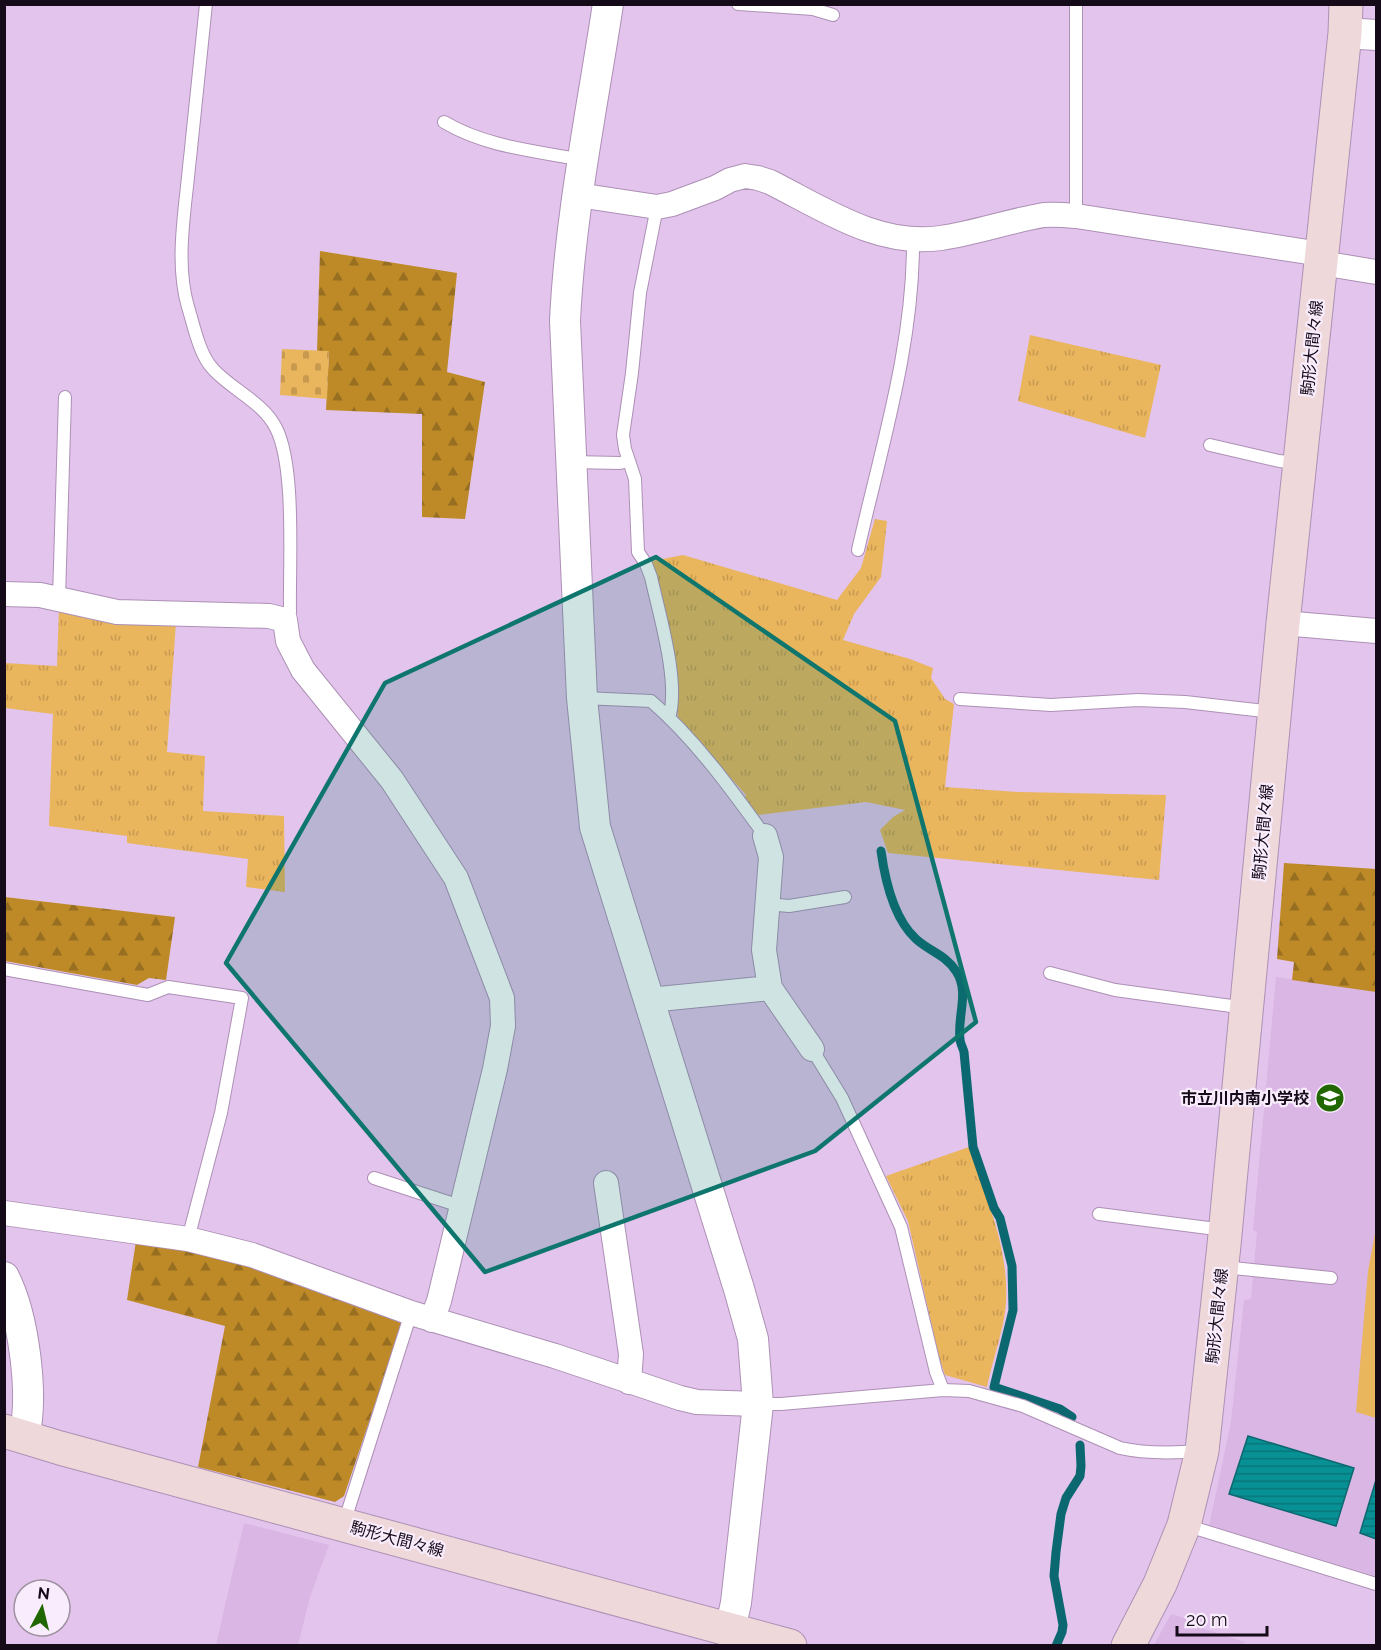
<svg xmlns="http://www.w3.org/2000/svg" width="1381" height="1650" font-family="Raleway,'Noto Sans JP',sans-serif">
<style>
.built{fill:#dab6e4}
.grass{fill:url(#grass-tufts)}
.forest{fill:url(#forest-firs)}
.cemetery{fill:url(#cemetery-stones)}
.garden{fill:#e9b55d}
.water{fill:url(#water-rules);stroke:#0c6870;stroke-width:1.5}
.lines{fill:none;stroke-linecap:round;stroke-linejoin:round}
.stream{stroke:#0c6870;stroke-width:9}
.service-casing{stroke:#ad90b5;stroke-width:14}
.minor-casing{stroke:#ad90b5;stroke-width:26}
.tertiary-casing{stroke:#ad90b5;stroke-width:32}
.secondary-casing{stroke:#ad90b5;stroke-width:35}
.service{stroke:#fff;stroke-width:12}
.minor{stroke:#fff;stroke-width:24}
.tertiary{stroke:#fff;stroke-width:30}
.secondary{stroke:#eed8d9;stroke-width:33}
.marked{fill:#0f766e;fill-opacity:0.2;stroke:#0f766e;stroke-width:4.5;stroke-linejoin:round}
.labels{text-anchor:middle;dominant-baseline:central;stroke-width:4.5;stroke-linejoin:round;paint-order:stroke}
.street-label{font-size:16px;fill:#150a18;stroke:#f9edfd}
.poi-label{font-size:16px;font-weight:bold;fill:#150a18;stroke:#f9edfd;text-anchor:end}
</style>
<defs>
<pattern id="grass-tufts" width="24" height="20" patternUnits="userSpaceOnUse" patternTransform="scale(1.5)"><rect width="24" height="20" fill="#e9b55d"/><path d="M3 7l-1-3M5 7V3M7 7l1-3M15 17l-1-3M17 17v-4M19 17l1-3" fill="none" stroke="#c79a50"/></pattern>
<pattern id="forest-firs" width="22" height="20" patternUnits="userSpaceOnUse" patternTransform="scale(1.5)"><rect width="22" height="20" fill="#bd8a27"/><path d="M5 1l3.5 6h-7zM16 11l3.5 6h-7z" fill="#986f21"/></pattern>
<pattern id="cemetery-stones" width="16" height="16" patternUnits="userSpaceOnUse" patternTransform="scale(1.5)"><rect width="16" height="16" fill="#e9b55d"/><path d="M2 7V4a2 2 0 0 1 4 0v3zM10 15v-3a2 2 0 0 1 4 0v3z" fill="#c79a50"/></pattern>
<pattern id="water-rules" width="6" height="5" patternUnits="userSpaceOnUse" patternTransform="scale(1.5)"><rect width="6" height="5" fill="#089195"/><path d="M0 2.5h6" fill="none" stroke="#087579"/></pattern>
</defs>
<rect width="100%" height="100%" fill="#e3c4ec"/>
<!-- built -->
<path class="built" d="M 1276,977 L 1376,992 L 1376,1576 L 1209,1526 L 1231,1422 L 1244,1300 L 1251,1299 L 1257,1232 L 1253,1230 Z
M 244,1523 L 329,1545 L 310,1597 L 298,1645 L 216,1645 Z
M 1171,1614 L 1206,1625 L 1204,1629 L 1245,1642 L 1243,1645 L 1154,1645 Z"/>
<!-- grass -->
<path class="grass" d="M 1030,335 L 1161,365 L 1145,438 L 1018,401 Z
M 875,519 L 887,521 L 881,577 L 854,614 L 843,640 L 910,659 L 933,668 L 931,678 L 945,699 L 954,704 L 945,787 L 1019,792 L 1166,795 L 1159,880 L 888,853 L 880,830 L 893,817 L 905,810 L 866,802 L 758,815 L 745,797 L 746,795 L 682,724 L 678,718 L 673,664 L 652,561 L 683,555 L 837,600 L 861,568 Z
M 59,608 L 176,622 L 167,752 L 205,756 L 203,811 L 284,816 L 285,892 L 246,887 L 248,859 L 127,843 L 127,836 L 49,826 L 53,714 L 5,708 L 4,663 L 57,666 Z
M 969,1147 C 986,1197 1009,1248 1006,1302 C 1005,1326 992,1362 987,1387 L 945,1375 L 939,1357 L 908,1221 L 886,1176 Z"/>
<!-- forest -->
<path class="forest" d="M 320,251 L 457,273 L 447,372 L 485,382 L 465,519 L 422,517 L 422,414 L 326,410 L 329,352 L 317,351 Z
M 1284,863 L 1376,869 L 1376,992 L 1292,980 L 1294,962 L 1277,959 Z
M 5,897 L 175,917 L 166,980 L 149,978 L 137,985 L 5,961 Z
M 136,1241 L 187,1249 L 247,1264 L 404,1318 L 344,1496 L 335,1502 L 198,1467 L 225,1326 L 127,1300 Z"/>
<!-- cemetery -->
<path class="cemetery" d="M 282,349 L 329,351 L 327,399 L 280,395 Z"/>
<!-- garden -->
<path class="garden" d="M 1376,1228 L 1376,1418 L 1356,1412 L 1368,1271 Z"/>
<!-- water -->
<path class="water" d="M 1248,1436 L 1354,1468 L 1336,1526 L 1229,1494 Z
M 1376,1480 L 1376,1539 L 1360,1533 Z"/>
<g class="lines">
<!-- stream -->
<path class="stream" d="M 881,851 C 885,880 893,918 916,939 C 929,951 946,955 956,971 C 970,992 957,1016 960,1039 C 960,1043 963,1048 964,1052 L 973,1147 L 994,1208 L 1000,1218 L 1012,1266 L 1013,1310 L 994,1387 L 1060,1409 L 1072,1417
M 1056,1646 L 1062,1632 L 1063,1625 L 1054,1576 L 1056,1552 L 1061,1514 L 1066,1498 L 1080,1476 L 1081,1466 L 1080,1445"/>
<!-- service casing -->
<g class="service-casing">
<path id="service" d="M 206,4 C 200,59 195,113 189,167 C 185,211 175,263 188,307 C 194,326 199,354 213,369 C 232,390 263,402 276,428 C 296,467 289,566 290,612 L 285,620
M 738,4 L 813,9 L 833,15
M 444,122 C 486,147 536,151 583,160
M 657,207 L 640,293 L 632,373 L 623,435 L 625,449 L 635,479 L 638,552 L 646,564 L 651,577 C 659,614 680,682 669,718
M 1076,216 L 1076,4
M 1210,445 L 1279,461 L 1299,463
M 571,462 L 620,463 L 629,461
M 858,550 C 881,448 914,344 913,239
M 59,598 L 65,397
M 583,698 L 651,701 C 695,739 731,789 765,836
M 960,699 L 1051,705 L 1138,700 L 1185,702 L 1273,712
M 767,904 L 789,906 L 845,897
M 4,969 L 148,995 L 168,987 L 242,998 L 221,1113 L 188,1239
M 1050,973 L 1115,990 L 1246,1008
M 812,1049 L 842,1098 L 901,1227 L 936,1372 L 943,1390
M 374,1178 L 460,1206
M 1099,1214 L 1224,1230
M 1223,1267 L 1331,1278
M 758,1404 L 781,1404 L 943,1390 L 969,1391 L 1023,1406 L 1120,1448 C 1146,1454 1175,1453 1201,1451
M 344,1523 L 411,1313
M 1185,1525 L 1376,1584"/>
</g>
<!-- minor casing -->
<g class="minor-casing">
<path id="minor" d="M 578,195 L 657,207 L 672,204 L 715,188 L 730,180 L 745,176 L 758,178 L 770,182 C 824,209 878,247 941,238 C 975,233 1009,221 1044,215 C 1054,214 1065,215 1076,216 L 1321,254
M 1321,263 L 1376,272
M 4,594 L 40,595 L 117,612 L 269,616 L 285,620 L 288,641 L 303,670 L 392,780 L 456,878 L 502,998 L 503,1026 L 495,1069 L 439,1301 L 432,1320
M 1283,623 L 1376,631
M 765,836 L 771,857 L 764,950 L 770,988 L 812,1049
M 649,1000 L 770,988
M 606,1183 L 631,1354 L 629,1382
M 4,1213 L 188,1239 L 252,1255 L 411,1313 L 555,1356 L 680,1398 L 697,1402 L 758,1404"/>
</g>
<!-- tertiary casing -->
<g class="tertiary-casing">
<path id="tertiary" d="M 608,4 C 592,109 570,215 565,321 L 582,698 L 595,827 L 739,1289 L 753,1339 L 758,1404 L 736,1603 L 730,1629
M 1345,33 L 1376,35
M 4,1277 C 24,1316 34,1395 24,1437"/>
</g>
<!-- secondary casing -->
<g class="secondary-casing">
<path id="secondary" d="M 4,1431 L 60,1448 L 790,1646
M 1128,1646 L 1160,1584 L 1184,1525 L 1202,1451 L 1224,1245 L 1283,623 L 1345,33 L 1346,4"/>
</g>
<!-- service -->
<use href="#service" class="service"/>
<!-- minor -->
<use href="#minor" class="minor"/>
<!-- tertiary -->
<use href="#tertiary" class="tertiary"/>
<!-- secondary -->
<use href="#secondary" class="secondary"/>
</g>
<!-- marked area -->
<path class="marked" d="M 656,557 L 895,721 L 976,1022 L 815,1151 L 485,1272 L 226,963 L 385,683 Z"/>
<!-- icons -->
<defs>
<g id="school-disc" transform="scale(1.5)"><circle r="9.5" fill="#216700" stroke="#f9edfd"/><path d="M0-5L7-2L0 1L-7-2ZM-4 1L0 2.5L4 1V4Q0 6-4 4Z" fill="#fff"/></g>
</defs>
<g fill-rule="evenodd">
<use href="#school-disc" x="1330" y="1098"/>
</g>
<g class="labels">
<!-- street labels -->
<g class="street-label">
<text transform="translate(1312 348) rotate(-84)">駒形大間々線</text>
<text transform="translate(1263 832) rotate(-85)">駒形大間々線</text>
<text transform="translate(1217 1316) rotate(-84)">駒形大間々線</text>
<text transform="translate(397 1539) rotate(15)">駒形大間々線</text>
</g>
<!-- poi labels -->
<g class="poi-label">
<text x="1309" y="1098">市立川内南小学校</text>
</g>
</g>
<!-- border -->
<rect width="1381" height="1650" fill="none" stroke="#150a18" stroke-width="12"/>
<!-- north arrow -->
<g transform="translate(42 1608) rotate(7)"><circle r="28" fill="#f9edfd" stroke="#9e92a1" stroke-width="1.5"/>
<path d="M0-4.5L10 22L0 15L-10 22Z" fill="#216700"/>
<text y="-9" font-size="16" font-weight="bold" text-anchor="middle" fill="#150a18">N</text>
</g>
<!-- scale -->
<path d="M1177 1626v9h90v-9" fill="none" stroke="#150a18" stroke-width="3"/>
<text x="1186" y="1626" font-size="18" fill="#150a18" stroke="#f9edfd" stroke-width="4.5" paint-order="stroke">20 m</text>
</svg>
